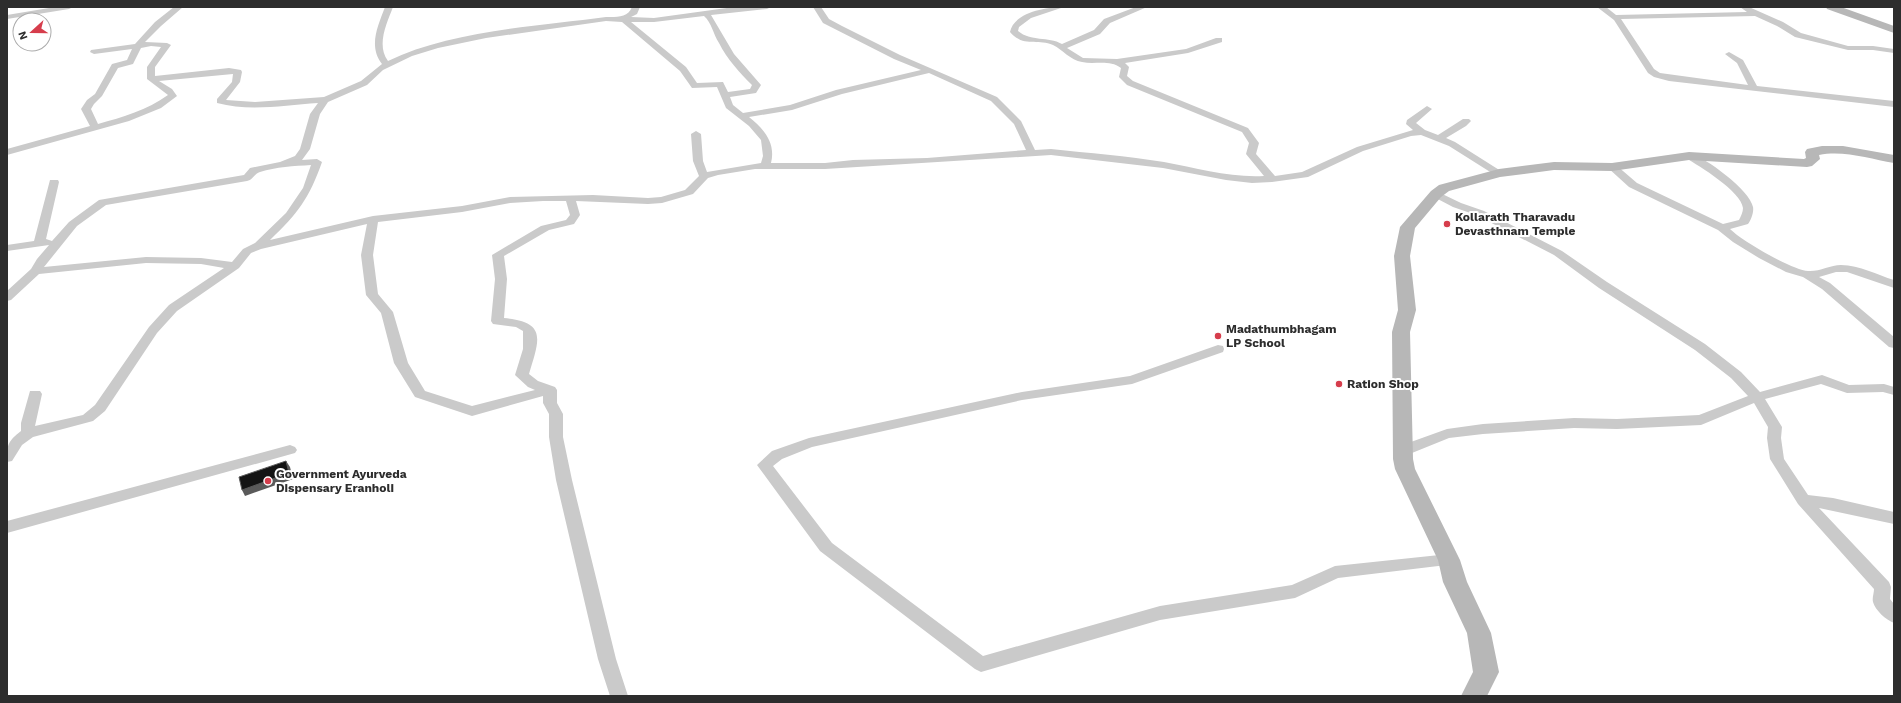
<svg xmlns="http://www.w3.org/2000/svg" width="1901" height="703" font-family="'Work Sans',sans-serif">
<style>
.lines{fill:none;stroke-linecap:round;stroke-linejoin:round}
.street{fill:#cacaca;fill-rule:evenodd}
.secondary{fill:#b7b7b7;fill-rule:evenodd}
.shaded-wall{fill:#5a5a5a}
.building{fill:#141414;stroke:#5a5a5a}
.poi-dot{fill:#d63d4c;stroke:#fff;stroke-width:1.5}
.labels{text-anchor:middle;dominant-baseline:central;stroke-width:4;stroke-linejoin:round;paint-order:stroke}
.poi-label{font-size:12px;font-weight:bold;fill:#2d2d2d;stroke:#fff;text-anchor:start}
</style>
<rect width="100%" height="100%" fill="#fff"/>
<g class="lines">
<!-- street -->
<path class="street" d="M 55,7 L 73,7 L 69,9 L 7,19 L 7,15 Z
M 174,7 L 183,7 L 161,26 L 145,42 L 167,43 L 171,45 L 155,67 L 155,76 L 229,68 L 241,70 L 242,72 L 240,82 L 226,100 L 255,102 L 324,97 L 361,81 L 382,64 C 368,46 378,26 385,7 L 393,7 C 387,23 376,45 388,61 C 450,31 538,26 606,17 C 616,17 628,18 632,7 L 640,7 L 637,14 L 631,17 L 654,18 L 734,7 L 771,7 L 767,9 L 711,15 L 734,54 L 761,85 L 756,93 L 730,97 L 733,105 L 743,113 L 790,105 L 836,90 L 921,70 L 894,59 L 823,23 L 813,7 L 821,7 L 829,19 L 842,26 L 900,55 L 997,97 L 1021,121 L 1035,150 L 1051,149 C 1089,153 1127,156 1164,162 C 1197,168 1231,178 1264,176 L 1246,154 L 1249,143 L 1242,132 L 1127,85 L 1119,77 L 1121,68 C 1109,59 1095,65 1082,62 C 1070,60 1063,50 1053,45 C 1037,38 1024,48 1010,32 C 1014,12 1047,7 1064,7 L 1031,18 L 1019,27 L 1018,31 C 1031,42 1048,36 1062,44 L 1094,30 L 1104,19 L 1136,7 L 1147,7 L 1110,23 L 1100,34 L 1067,48 L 1083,58 L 1117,59 L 1186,49 L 1216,38 L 1222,38 L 1222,42 L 1188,53 L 1125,63 L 1129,67 L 1127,76 L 1133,81 L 1248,128 L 1259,143 L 1256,154 L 1275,176 L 1302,172 L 1357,147 L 1413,130 L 1406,124 L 1407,120 L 1427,106 L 1432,109 L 1416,123 L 1425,130 L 1438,135 L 1463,119 L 1469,119 L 1471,121 L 1466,126 L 1446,138 L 1455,142 L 1504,173 L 1499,176 L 1495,175 L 1449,146 L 1421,135 L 1411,136 L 1363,151 L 1308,177 L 1272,182 L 1252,183 L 1226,180 L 1163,168 L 1051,155 L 825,169 L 755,169 L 718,175 L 708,178 L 693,194 L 662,203 L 648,204 L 576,201 L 580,215 L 574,224 L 549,230 L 504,256 L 507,279 L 504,318 C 548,322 539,340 529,374 L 538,381 L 555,387 L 557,390 L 557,403 L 563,414 L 563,437 L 572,480 L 616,659 L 628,696 L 610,696 L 598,659 L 556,480 L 549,437 L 549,414 L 543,403 L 543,396 L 472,416 L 415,397 L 394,363 L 381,313 L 366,295 L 361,255 L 367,224 L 261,249 L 251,253 L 239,268 L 177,311 L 157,333 L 105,411 L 93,421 L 33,437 L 22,445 L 12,461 L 7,462 C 7,445 7,442 21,431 L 21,423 L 30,391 L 40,391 L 42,394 L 35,426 L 83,415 L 95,405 L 149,327 L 169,305 L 224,268 L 201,264 L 146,263 L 39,274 L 11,300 L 7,301 L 7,291 L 31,269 L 37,259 L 49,245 L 7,251 L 7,245 L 34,241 L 50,180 L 58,180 L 59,182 L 46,239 L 52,241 L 69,222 L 99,200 L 244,175 L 250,168 L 280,162 L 295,156 L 300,149 L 310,114 L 318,103 C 285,105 250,112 217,103 L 217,99 L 232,82 L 233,74 L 159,81 L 172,89 L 177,96 L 161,108 L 129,121 L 7,155 L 7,149 L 90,126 L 81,109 L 87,100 L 95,94 L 112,64 L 127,60 L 132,49 L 94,54 L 90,52 L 91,50 L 135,44 L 155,22 ZM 704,16 C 712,23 713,34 719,43 C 727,59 740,73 752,85 L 750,89 L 728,92 L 723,82 L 697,83 L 686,67 L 631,22 L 654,22 ZM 606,21 L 622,22 L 680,71 L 692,88 L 717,87 L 726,108 L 749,126 L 761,140 L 763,156 L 761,163 L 707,172 L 703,161 L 701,134 L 696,131 L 691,134 L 693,161 L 699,176 L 685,190 L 661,197 L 648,198 L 593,195 L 510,197 L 462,206 L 373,216 L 270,240 C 298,213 309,199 322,162 L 317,159 L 302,160 L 310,149 L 320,114 L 328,102 L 367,85 L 383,70 L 412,56 L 438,48 L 486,38 ZM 151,46 L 161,47 L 147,67 L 147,79 L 168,95 C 147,110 123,117 98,124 L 91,109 L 94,104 L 102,96 L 118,68 L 133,64 L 141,48 ZM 929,73 L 991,101 L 1014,124 L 1026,150 L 927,158 L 853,160 L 825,163 L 771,163 C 776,143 764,129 749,117 L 792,110 L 842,94 ZM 311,165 L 303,188 L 286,213 L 255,243 L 243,249 L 232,262 L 201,258 L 146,257 L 44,267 L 77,226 L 106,205 L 247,181 C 253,180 254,174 260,172 C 276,167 294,166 311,165 ZM 543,201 L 566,201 L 570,215 L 566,220 L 541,226 L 492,255 L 495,279 L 491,321 L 493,324 L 516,327 L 523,331 L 523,349 L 515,375 L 528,387 L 535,390 L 472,406 L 425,391 L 408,363 L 393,312 L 378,294 L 373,255 L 378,222 L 462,212 L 510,203 Z
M 1597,7 L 1606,7 L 1616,15 L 1747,12 L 1740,7 L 1749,7 L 1783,22 L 1801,33 L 1848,46 L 1873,46 L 1894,49 L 1894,53 L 1873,50 L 1848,50 L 1795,37 L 1777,26 L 1755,16 L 1621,19 L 1654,69 L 1660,73 L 1748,85 L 1737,63 L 1725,54 L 1729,52 L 1743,60 L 1757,86 L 1894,101 L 1894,107 L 1669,81 L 1654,77 L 1648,73 L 1614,20 Z
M 1689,153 C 1705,157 1750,190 1753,207 C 1754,212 1751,220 1748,224 L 1730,229 C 1742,241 1792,270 1808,271 C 1819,272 1830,265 1841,265 C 1860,265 1877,275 1894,280 L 1894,288 L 1847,272 L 1836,272 L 1819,277 L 1830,283 L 1894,337 L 1894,348 L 1889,347 L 1822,289 L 1803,277 L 1786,272 L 1759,258 L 1733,242 L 1718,230 L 1629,187 L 1607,167 L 1612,164 L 1616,165 L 1637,183 L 1723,224 L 1739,220 C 1741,216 1743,212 1743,208 C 1741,191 1699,166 1686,158 L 1684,156 Z
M 1436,191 L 1461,203 L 1484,211 L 1562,251 L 1607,282 L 1705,344 L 1741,372 L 1760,392 L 1822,375 L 1849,385 L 1884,384 L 1894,387 L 1894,395 L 1883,392 L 1847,393 L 1821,384 L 1765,399 L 1782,427 L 1781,438 L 1784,459 L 1808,495 L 1833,498 L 1894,512 L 1894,524 L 1819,508 L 1889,582 L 1891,587 L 1890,599 L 1894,604 L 1894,623 C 1886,620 1875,610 1873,602 C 1872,598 1874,593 1874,589 L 1798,504 L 1770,459 L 1767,438 L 1768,427 L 1754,403 L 1701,425 L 1617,429 L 1574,428 L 1483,434 L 1449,438 L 1407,455 L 1402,456 L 1397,455 L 1395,451 L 1397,447 L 1447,429 L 1483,424 L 1574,418 L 1617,419 L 1699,415 L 1748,396 L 1731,378 L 1695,350 L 1599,288 L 1554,255 L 1476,215 L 1453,207 L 1432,196 L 1431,194 Z
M 1218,345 L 1223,346 L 1224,349 L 1223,352 L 1132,384 L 1022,400 L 812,447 L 782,459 L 773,466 L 832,543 L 983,656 L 1160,606 L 1292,585 L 1335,566 L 1449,554 L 1455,556 L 1457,560 L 1455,564 L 1338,578 L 1295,598 L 1160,620 L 981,672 L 975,669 L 820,551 L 757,465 L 772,451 L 809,438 L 1022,392 L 1130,376 Z
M 290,445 L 295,447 L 297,450 L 295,453 L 7,533 L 7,521 Z"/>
<!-- secondary -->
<path class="secondary" d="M 1826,7 L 1841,7 L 1894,26 L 1894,33 L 1827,9 Z
M 1822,146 L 1843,146 L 1894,155 L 1894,163 C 1870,159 1844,150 1819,155 L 1820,159 L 1812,166 L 1807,167 L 1689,160 L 1612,171 L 1554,170 L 1500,177 L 1449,191 L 1441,197 L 1415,228 L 1410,256 L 1416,310 L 1410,332 L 1413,459 L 1415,469 L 1460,560 L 1467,582 L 1491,633 L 1499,672 L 1487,696 L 1461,696 L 1473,672 L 1467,633 L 1443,582 L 1438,560 L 1395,469 L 1393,459 L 1392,332 L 1398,310 L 1394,256 L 1400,227 L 1431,191 L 1439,185 L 1499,169 L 1554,162 L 1612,163 L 1689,152 L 1804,159 L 1806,158 L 1805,152 L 1807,149 Z"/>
</g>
<!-- shaded-wall -->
<path class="shaded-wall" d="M 286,461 L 290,467 L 293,479 L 245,496 L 242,490 Z"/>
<!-- building -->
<path class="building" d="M 286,461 L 289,473 L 242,490 L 239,477 Z"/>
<!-- markers -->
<g class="poi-dot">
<circle cx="1447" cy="224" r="4"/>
<circle cx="1218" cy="336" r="4"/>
<circle cx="1339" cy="384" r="4"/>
<circle cx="268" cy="481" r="4"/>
</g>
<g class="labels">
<!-- poi labels -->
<g class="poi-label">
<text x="1455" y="217">Kollarath Tharavadu<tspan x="1455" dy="14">Devasthnam Temple</tspan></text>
<text x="1226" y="329">Madathumbhagam<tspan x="1226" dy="14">LP School</tspan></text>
<text x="1347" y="384">Ration Shop</text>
<text x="276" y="474">Government Ayurveda<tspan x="276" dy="14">Dispensary Eranholi</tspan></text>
</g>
</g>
<!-- border -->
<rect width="1901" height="703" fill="none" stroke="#2d2d2d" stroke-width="16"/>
<!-- north arrow -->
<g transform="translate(32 32) rotate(249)"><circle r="19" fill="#ffffff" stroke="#ababab"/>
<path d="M0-3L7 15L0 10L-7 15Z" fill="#d63d4c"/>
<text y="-6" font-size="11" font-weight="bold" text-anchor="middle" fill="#2d2d2d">N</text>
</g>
</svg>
